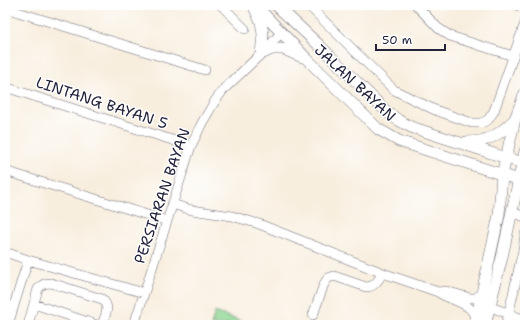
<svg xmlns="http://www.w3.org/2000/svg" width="530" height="330" font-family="'Shantell Sans',sans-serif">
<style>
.green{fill:#8cd590;stroke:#577c66}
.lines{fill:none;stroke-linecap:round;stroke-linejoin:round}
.minor-casing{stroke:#6d6974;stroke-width:10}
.major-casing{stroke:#6d6974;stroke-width:12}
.minor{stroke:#fff;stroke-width:9}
.major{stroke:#fff;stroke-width:11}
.labels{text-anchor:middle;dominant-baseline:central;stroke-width:3;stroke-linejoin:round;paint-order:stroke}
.street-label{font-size:15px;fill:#22223b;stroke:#fff}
</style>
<rect width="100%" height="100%" fill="#fff"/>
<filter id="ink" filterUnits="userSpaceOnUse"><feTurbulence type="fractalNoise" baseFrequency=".025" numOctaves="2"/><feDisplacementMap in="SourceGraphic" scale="8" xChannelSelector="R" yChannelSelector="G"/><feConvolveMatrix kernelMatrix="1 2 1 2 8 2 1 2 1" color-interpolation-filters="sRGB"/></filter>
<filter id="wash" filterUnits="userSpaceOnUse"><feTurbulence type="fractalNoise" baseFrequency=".012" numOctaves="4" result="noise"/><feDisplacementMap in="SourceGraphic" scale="16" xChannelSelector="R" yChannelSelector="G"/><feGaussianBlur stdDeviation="0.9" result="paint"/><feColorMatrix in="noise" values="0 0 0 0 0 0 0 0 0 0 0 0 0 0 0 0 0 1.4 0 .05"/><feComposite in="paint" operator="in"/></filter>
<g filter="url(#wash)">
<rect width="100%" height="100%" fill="#f8eede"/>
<!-- green -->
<path class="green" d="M 215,312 L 252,325 L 211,325 Z"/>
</g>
<g filter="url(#ink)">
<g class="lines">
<!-- minor casing -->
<g class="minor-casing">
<path id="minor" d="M 221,5 L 245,29
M 308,5 L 394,90 L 435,110 L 472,123 L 481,123 L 488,120 L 494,111 L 525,23
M 416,5 L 438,28 L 450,36 L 513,56
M 517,5 L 525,9
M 5,8 L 205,70
M 5,87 L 191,146
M 5,171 L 167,221
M 172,204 L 192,210 L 232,216 L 259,224 L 383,273 L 438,292 C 447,299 466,302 472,311 C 474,314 475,318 476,321
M 512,212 L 525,217
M 5,252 L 28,260 L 144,293
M 439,292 L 446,291 L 470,298 L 476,298 L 483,292
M 34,304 L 97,325
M 483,304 L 525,320
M 313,315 L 324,284 L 328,278 L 334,276 L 366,287 C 375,287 378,280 383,273
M 8,325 L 28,260
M 28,325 L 38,289 C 42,284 45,283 51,283 L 102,299 C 111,307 105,315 102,325
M 134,325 L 191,146 L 202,123 L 215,101 L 224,89 L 261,54 L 282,32
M 506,325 L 523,250 L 525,234"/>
</g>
<!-- major casing -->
<g class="major-casing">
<path id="major" d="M 255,5 L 307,59 L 378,129 L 399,141 L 519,180
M 276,5 L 321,47 L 386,111 L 398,120 L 411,127 L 522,163
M 255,9 L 261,22 L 263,34 L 261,54
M 261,54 L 272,49 L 283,49 L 302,57
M 466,142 C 489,142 499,135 515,119
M 475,325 L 499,215 L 502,175 L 506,158 L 515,119 L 525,93
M 485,325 L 502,257 L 525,151"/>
</g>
<!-- minor -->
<use href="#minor" class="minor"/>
<!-- major -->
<use href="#major" class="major"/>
</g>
</g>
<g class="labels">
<!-- street labels -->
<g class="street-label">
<text transform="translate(355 83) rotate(43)">JALAN BAYAN</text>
<text transform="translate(102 103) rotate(18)">LINTANG BAYAN 5</text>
<text transform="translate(162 196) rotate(-71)">PERSIARAN BAYAN</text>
</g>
</g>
<!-- margin -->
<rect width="530" height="330" fill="none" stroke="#fff" stroke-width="20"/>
<!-- scale -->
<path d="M376 44v6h69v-6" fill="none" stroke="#22223b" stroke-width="2"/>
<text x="382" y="44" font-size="12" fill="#22223b" stroke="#ffffff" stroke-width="3" paint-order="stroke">50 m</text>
</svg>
